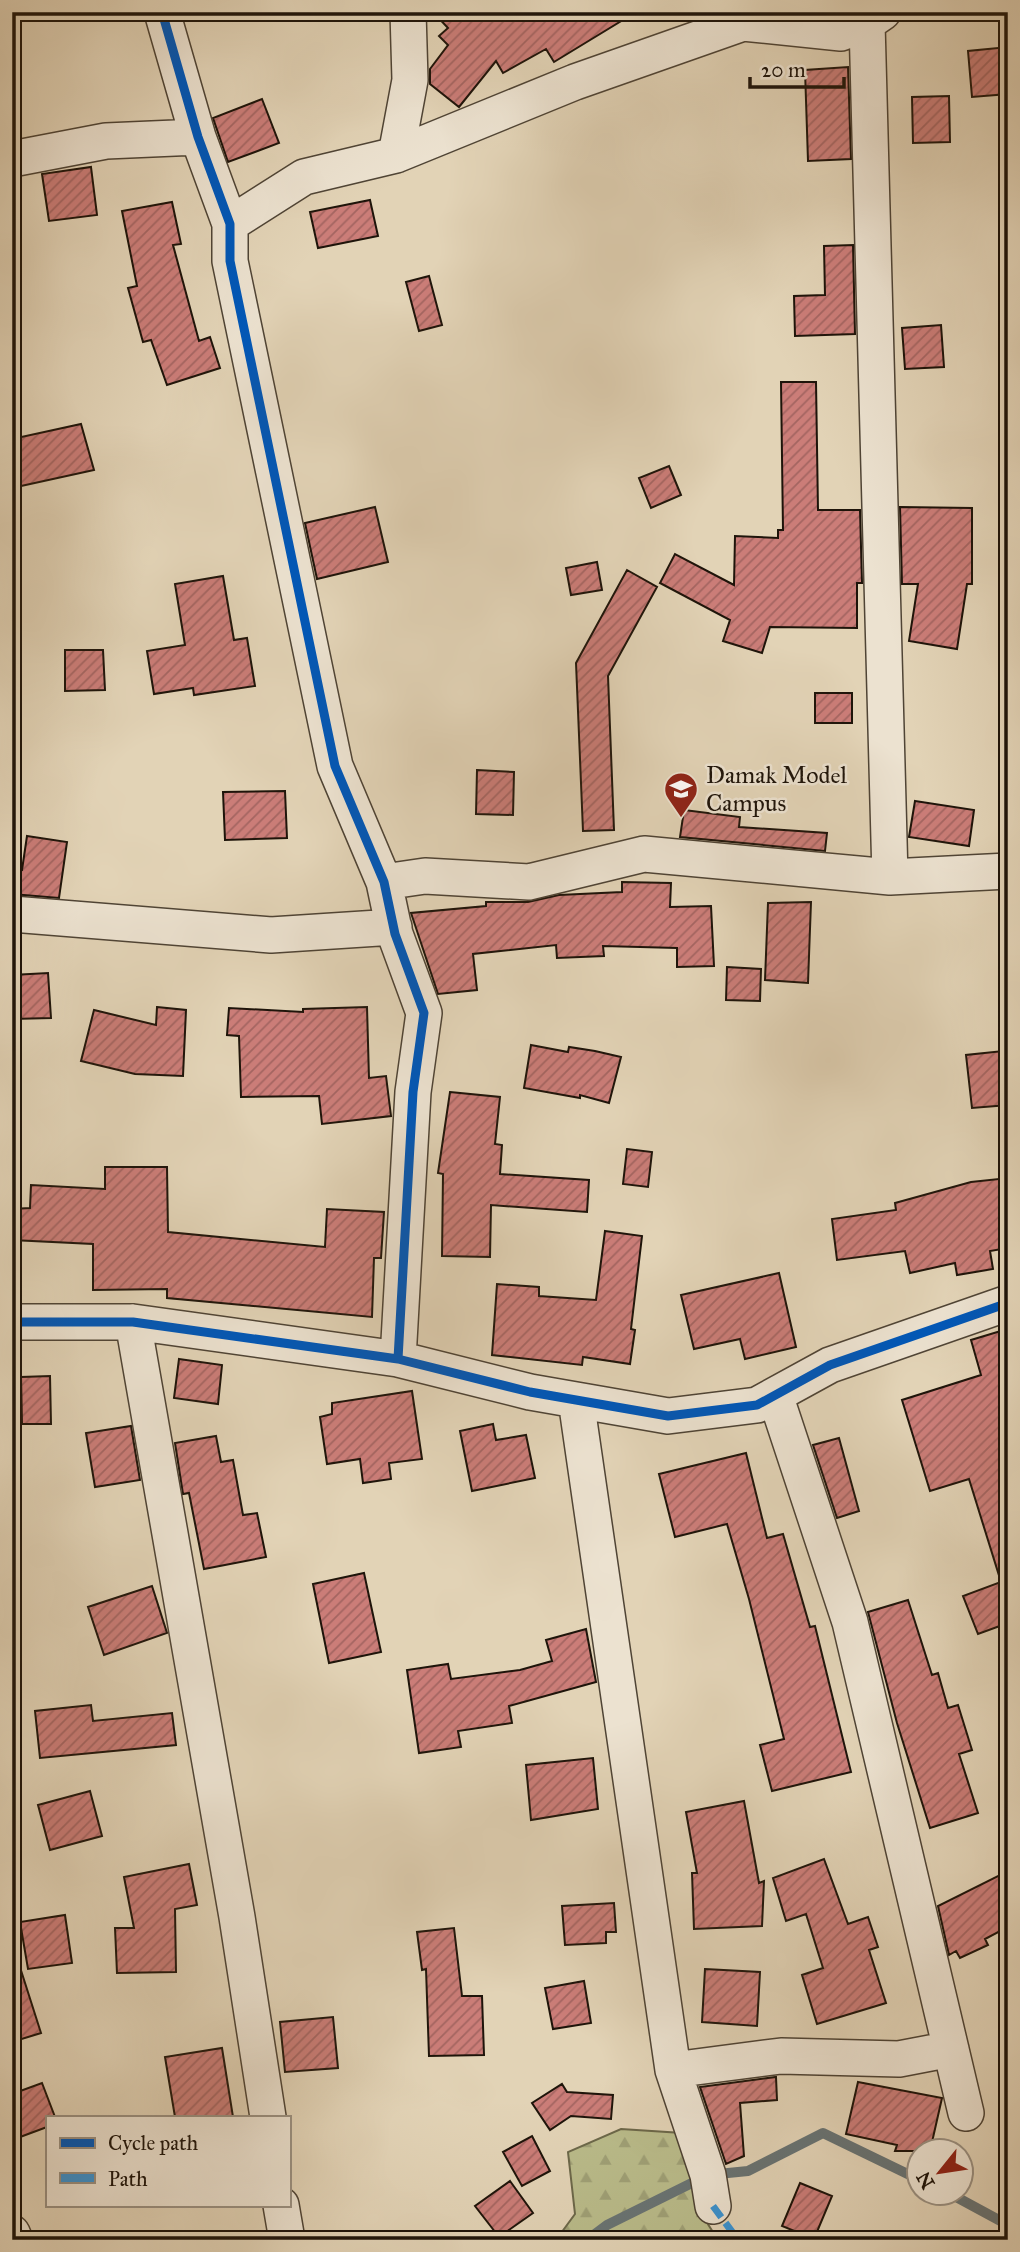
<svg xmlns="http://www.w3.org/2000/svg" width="1020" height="2252" font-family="'IM FELL Great Primer',serif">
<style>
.forest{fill:url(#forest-firs);stroke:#6c684a;stroke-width:2}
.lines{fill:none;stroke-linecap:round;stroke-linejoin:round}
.stream{stroke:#697474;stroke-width:10}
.building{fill:url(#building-hatch);stroke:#1e140a;stroke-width:2}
.street-casing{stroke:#4f4435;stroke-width:38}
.street{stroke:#ece2d0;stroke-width:35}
.quiet{stroke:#3a93d2;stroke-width:7;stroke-dasharray:14 7;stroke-linecap:butt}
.cycleway-casing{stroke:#ece2d0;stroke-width:13}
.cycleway{stroke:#0057b8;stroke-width:9}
.labels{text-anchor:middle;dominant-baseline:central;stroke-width:5;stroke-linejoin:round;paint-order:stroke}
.poi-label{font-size:24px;fill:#1e140a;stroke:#ece2d0;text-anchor:start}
</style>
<defs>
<pattern id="forest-firs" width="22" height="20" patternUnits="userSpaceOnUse" patternTransform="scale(1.75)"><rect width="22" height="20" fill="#b9bb8a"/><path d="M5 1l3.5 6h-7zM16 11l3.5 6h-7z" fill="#9fa076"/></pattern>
<pattern id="building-hatch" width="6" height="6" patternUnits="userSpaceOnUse" patternTransform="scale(1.75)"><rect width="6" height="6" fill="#cb7d78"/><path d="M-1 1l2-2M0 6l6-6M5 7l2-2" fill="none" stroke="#a46561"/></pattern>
</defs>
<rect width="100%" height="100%" fill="#e2d3b6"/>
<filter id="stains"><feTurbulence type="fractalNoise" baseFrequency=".00286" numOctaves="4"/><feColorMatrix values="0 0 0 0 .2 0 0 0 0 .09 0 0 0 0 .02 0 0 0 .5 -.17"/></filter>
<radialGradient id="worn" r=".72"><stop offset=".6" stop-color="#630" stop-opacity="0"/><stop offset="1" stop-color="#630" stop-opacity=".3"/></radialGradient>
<!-- forest -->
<path class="forest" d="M 621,2129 L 682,2133 L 699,2210 L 718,2240 L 556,2240 L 575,2214 L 568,2152 Z"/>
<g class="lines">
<!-- stream -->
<path class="stream" d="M 947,2192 L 1008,2225
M 587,2240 L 607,2225 L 708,2175 L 748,2171 L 823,2133 L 918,2179"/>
</g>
<!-- building -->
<path class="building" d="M 433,12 L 636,12 L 554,62 L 546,49 L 503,73 L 496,61 L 459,107 L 430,84 L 430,69 L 448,45 L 439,36 L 448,28 Z
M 1008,47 L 1008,94 L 972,97 L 968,51 Z
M 848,67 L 851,159 L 808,161 L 805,70 Z
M 949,96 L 950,142 L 913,143 L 912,97 Z
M 262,99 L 279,143 L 228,162 L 213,118 Z
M 91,167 L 97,215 L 49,221 L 42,174 Z
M 370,200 L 378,236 L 318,248 L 310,212 Z
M 172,202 L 181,244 L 173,245 L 199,341 L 210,337 L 220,368 L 167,385 L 151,340 L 143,342 L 128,288 L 137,286 L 122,211 Z
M 853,245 L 855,334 L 795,336 L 794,296 L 825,295 L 824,246 Z
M 429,276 L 442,325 L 419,331 L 406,282 Z
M 941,325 L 944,367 L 905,369 L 902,328 Z
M 781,382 L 816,382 L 818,510 L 860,510 L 862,583 L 857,583 L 857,628 L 770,627 L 762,653 L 723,641 L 730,620 L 660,583 L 675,554 L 734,585 L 735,536 L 778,538 L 778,530 L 783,530 Z
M 81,424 L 94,470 L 12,488 L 12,439 Z
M 669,466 L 681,495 L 651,508 L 639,478 Z
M 375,507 L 388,562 L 317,579 L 305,523 Z
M 900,507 L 972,508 L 972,584 L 967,584 L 957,649 L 909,641 L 918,584 L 902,584 Z
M 597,562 L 602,590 L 571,595 L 566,568 Z
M 627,570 L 657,587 L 608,676 L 614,830 L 583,831 L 576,663 Z
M 223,576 L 234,640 L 247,638 L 255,686 L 194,695 L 193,688 L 154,694 L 147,651 L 185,645 L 175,584 Z
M 65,650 L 103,650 L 105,690 L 65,691 Z
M 815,693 L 852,693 L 852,723 L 815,723 Z
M 477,770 L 514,772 L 513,815 L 476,814 Z
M 285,791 L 287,838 L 225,840 L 223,792 Z
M 915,801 L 974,810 L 969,846 L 909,837 Z
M 684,810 L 740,817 L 739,827 L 827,833 L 825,851 L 680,837 Z
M 27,836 L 67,842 L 59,898 L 12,894 L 12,870 L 22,870 Z
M 622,882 L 671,883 L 670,907 L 711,906 L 714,966 L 677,967 L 677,948 L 603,946 L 604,956 L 557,958 L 556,945 L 473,954 L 477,990 L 438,994 L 411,913 L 486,906 L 486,902 L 528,902 L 559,895 L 622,892 Z
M 811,902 L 808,983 L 765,980 L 768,903 Z
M 727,967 L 761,969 L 760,1001 L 726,1000 Z
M 48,973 L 51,1018 L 12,1019 L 12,975 Z
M 157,1007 L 186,1010 L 183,1076 L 135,1074 L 81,1061 L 94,1010 L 156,1025 Z
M 367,1007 L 369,1078 L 386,1076 L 391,1116 L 322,1124 L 319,1096 L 241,1097 L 239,1036 L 227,1035 L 229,1008 L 303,1012 L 303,1009 Z
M 531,1045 L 568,1052 L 569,1047 L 595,1051 L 621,1057 L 609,1103 L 580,1095 L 580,1098 L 524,1088 Z
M 1003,1051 L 1008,1105 L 972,1108 L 966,1055 Z
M 450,1092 L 500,1097 L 495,1144 L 502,1145 L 500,1174 L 589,1180 L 587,1212 L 491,1205 L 490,1257 L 442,1256 L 443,1174 L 438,1173 Z
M 627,1149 L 652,1152 L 648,1187 L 623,1184 Z
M 105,1167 L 167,1167 L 168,1232 L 325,1247 L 327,1209 L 384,1212 L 381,1258 L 374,1258 L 372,1317 L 167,1298 L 167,1289 L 93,1290 L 93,1244 L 12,1240 L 12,1209 L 30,1208 L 31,1185 L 105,1189 Z
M 1008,1178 L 1008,1248 L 990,1251 L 993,1269 L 957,1275 L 955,1263 L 910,1273 L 905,1251 L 837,1260 L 832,1219 L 896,1210 L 895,1203 L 971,1182 Z
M 605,1231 L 642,1236 L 631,1329 L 635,1330 L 630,1364 L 583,1357 L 582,1365 L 492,1355 L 497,1284 L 539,1287 L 539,1296 L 596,1300 Z
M 779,1273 L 796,1347 L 745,1359 L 740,1339 L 694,1349 L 681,1295 Z
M 1004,1330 L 1008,1344 L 1008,1623 L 978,1634 L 963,1596 L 1001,1582 L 969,1479 L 930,1491 L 902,1400 L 981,1375 L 971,1340 Z
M 179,1359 L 222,1365 L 218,1404 L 174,1398 Z
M 50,1376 L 51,1424 L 22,1424 L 21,1377 Z
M 412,1391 L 422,1459 L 389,1463 L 391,1479 L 363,1483 L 360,1459 L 327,1464 L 320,1417 L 332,1414 L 332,1403 Z
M 493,1424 L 496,1440 L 526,1435 L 535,1478 L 472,1491 L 460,1431 Z
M 131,1426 L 140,1480 L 95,1487 L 86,1433 Z
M 216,1436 L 221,1462 L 233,1460 L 243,1515 L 257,1513 L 266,1557 L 204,1569 L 189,1493 L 183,1494 L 175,1443 Z
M 839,1438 L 859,1511 L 837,1518 L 813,1445 Z
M 746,1453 L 767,1538 L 783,1534 L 810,1627 L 815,1626 L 851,1772 L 772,1791 L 760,1745 L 784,1739 L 749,1599 L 727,1524 L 675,1537 L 659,1474 Z
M 364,1573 L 381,1652 L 329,1663 L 313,1584 Z
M 152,1586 L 167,1633 L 104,1655 L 88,1607 Z
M 908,1600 L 932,1675 L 938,1673 L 948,1708 L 958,1705 L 972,1750 L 959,1754 L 978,1813 L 930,1828 L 897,1723 L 868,1612 Z
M 586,1629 L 596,1682 L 509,1706 L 512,1723 L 458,1731 L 461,1747 L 419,1753 L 407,1670 L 448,1664 L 451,1679 L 520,1670 L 552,1661 L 546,1640 Z
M 91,1705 L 93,1721 L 172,1713 L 176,1745 L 40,1758 L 35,1711 Z
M 593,1758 L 598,1809 L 531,1820 L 526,1765 Z
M 90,1791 L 102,1836 L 50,1850 L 38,1805 Z
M 744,1801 L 759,1883 L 764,1881 L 762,1926 L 694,1929 L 692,1873 L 697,1873 L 686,1812 Z
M 824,1859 L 848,1924 L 868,1917 L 878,1947 L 869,1950 L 886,2003 L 817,2024 L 802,1975 L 823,1968 L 806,1914 L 786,1921 L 773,1878 Z
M 189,1864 L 197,1905 L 175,1909 L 176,1972 L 117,1973 L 115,1928 L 134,1928 L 124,1877 Z
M 1008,1871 L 1008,1927 L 985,1939 L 988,1945 L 960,1958 L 956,1951 L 949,1955 L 938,1906 Z
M 614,1903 L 616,1932 L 606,1932 L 606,1943 L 565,1945 L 562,1906 Z
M 65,1915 L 72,1963 L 28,1969 L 20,1922 Z
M 454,1928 L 462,1996 L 482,1996 L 484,2055 L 429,2056 L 426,1969 L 422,1970 L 417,1932 Z
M 12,1961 L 18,1961 L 41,2033 L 12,2042 Z
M 705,1969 L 760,1972 L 757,2026 L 702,2022 Z
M 584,1981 L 591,2023 L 553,2029 L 545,1988 Z
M 333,2017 L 338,2068 L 285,2072 L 280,2022 Z
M 222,2048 L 233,2117 L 175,2117 L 165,2057 Z
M 776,2077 L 777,2100 L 740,2103 L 744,2156 L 726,2164 L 700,2087 Z
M 858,2082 L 942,2098 L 930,2151 L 895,2151 L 897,2145 L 846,2134 Z
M 42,2083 L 55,2117 L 47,2117 L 47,2127 L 12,2140 L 12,2094 Z
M 562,2084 L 567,2092 L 613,2095 L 611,2119 L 571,2116 L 550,2130 L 532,2103 Z
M 532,2136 L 550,2171 L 522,2186 L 503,2152 Z
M 510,2181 L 533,2213 L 499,2237 L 475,2206 Z
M 800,2183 L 832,2196 L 814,2239 L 782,2226 Z"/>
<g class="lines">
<!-- street casing -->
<g class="street-casing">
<path id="street" d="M 162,12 L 198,137 L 230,224 L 230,261 L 335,766 L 384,882 L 395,934 L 424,1013 L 413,1092 L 398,1359
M 867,23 L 890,877
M 396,155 L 410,80 L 408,12
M 12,159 L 106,141 L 198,137
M 230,224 L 304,177 L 396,155 L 575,82 L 743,23 L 841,33 L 867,23 L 883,12
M 384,882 L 425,876 L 529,882 L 644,854 L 890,877 L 1008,871
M 12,914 L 271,935 L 394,927
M 12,1322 L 133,1322 L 398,1359 L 530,1392 L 668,1416 L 757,1405 L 830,1365 L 1008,1303
M 133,1322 L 237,1917 L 268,2117
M 775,1395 L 850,1622 L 966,2113
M 576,1400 L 673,2070 L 708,2175 L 713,2206
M 673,2070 L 781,2056 L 899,2059 L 951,2049
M 281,2205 L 287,2240
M 12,2233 L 15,2240"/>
</g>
<!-- street -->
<use href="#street" class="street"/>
<!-- quiet -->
<path class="quiet" d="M 713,2206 L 738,2240"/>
<!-- cycleway casing -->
<g class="cycleway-casing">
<path id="cycleway" d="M 162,12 L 198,137 L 230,224 L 230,261 L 335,766 L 384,882 L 395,934 L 424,1013 L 413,1092 L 398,1359
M 12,1322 L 133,1322 L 398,1359 L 530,1392 L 668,1416 L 757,1405 L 830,1365 L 1008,1303"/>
</g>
<!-- cycleway -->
<use href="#cycleway" class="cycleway"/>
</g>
<!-- icons -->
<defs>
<g id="school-pin" transform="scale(1.75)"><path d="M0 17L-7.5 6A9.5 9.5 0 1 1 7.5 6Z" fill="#8f2418" stroke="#ece2d0"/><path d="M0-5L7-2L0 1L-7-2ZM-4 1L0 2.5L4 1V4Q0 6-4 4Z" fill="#fff"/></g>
</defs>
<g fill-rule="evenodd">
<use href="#school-pin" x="681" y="789"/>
</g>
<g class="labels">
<!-- poi labels -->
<g class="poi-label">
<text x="706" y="775">Damak Model<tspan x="706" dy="28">Campus</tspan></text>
</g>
</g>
<!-- margin -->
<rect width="1020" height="2252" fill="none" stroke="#e2d3b6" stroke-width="42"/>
<rect x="14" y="14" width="992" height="2224" fill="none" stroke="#1e140a" stroke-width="3.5"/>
<rect x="21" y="21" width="978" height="2210" fill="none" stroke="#1e140a" stroke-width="2"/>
<!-- legend -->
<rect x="46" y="2116" width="245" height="91" fill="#ece2d0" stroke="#9a9081" stroke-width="2"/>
<rect x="60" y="2138" width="35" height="10" fill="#0057b8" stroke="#9a9081" stroke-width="2"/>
<text x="108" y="2150" font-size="21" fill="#1e140a">Cycle path</text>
<rect x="60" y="2173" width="35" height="10" fill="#3a93d2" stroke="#9a9081" stroke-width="2"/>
<text x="108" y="2186" font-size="21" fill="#1e140a">Path</text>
<!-- north arrow -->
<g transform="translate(940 2172) rotate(240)"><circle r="33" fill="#ece2d0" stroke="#9a9081" stroke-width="2"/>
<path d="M0-5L12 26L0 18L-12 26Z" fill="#8f2418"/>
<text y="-10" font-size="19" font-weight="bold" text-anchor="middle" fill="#1e140a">N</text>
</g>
<!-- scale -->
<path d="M750 77v10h94v-10" fill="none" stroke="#1e140a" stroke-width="3.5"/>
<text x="761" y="77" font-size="21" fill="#1e140a" stroke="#ece2d0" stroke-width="5" paint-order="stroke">20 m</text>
<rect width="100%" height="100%" filter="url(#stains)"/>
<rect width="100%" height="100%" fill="url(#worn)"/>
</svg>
